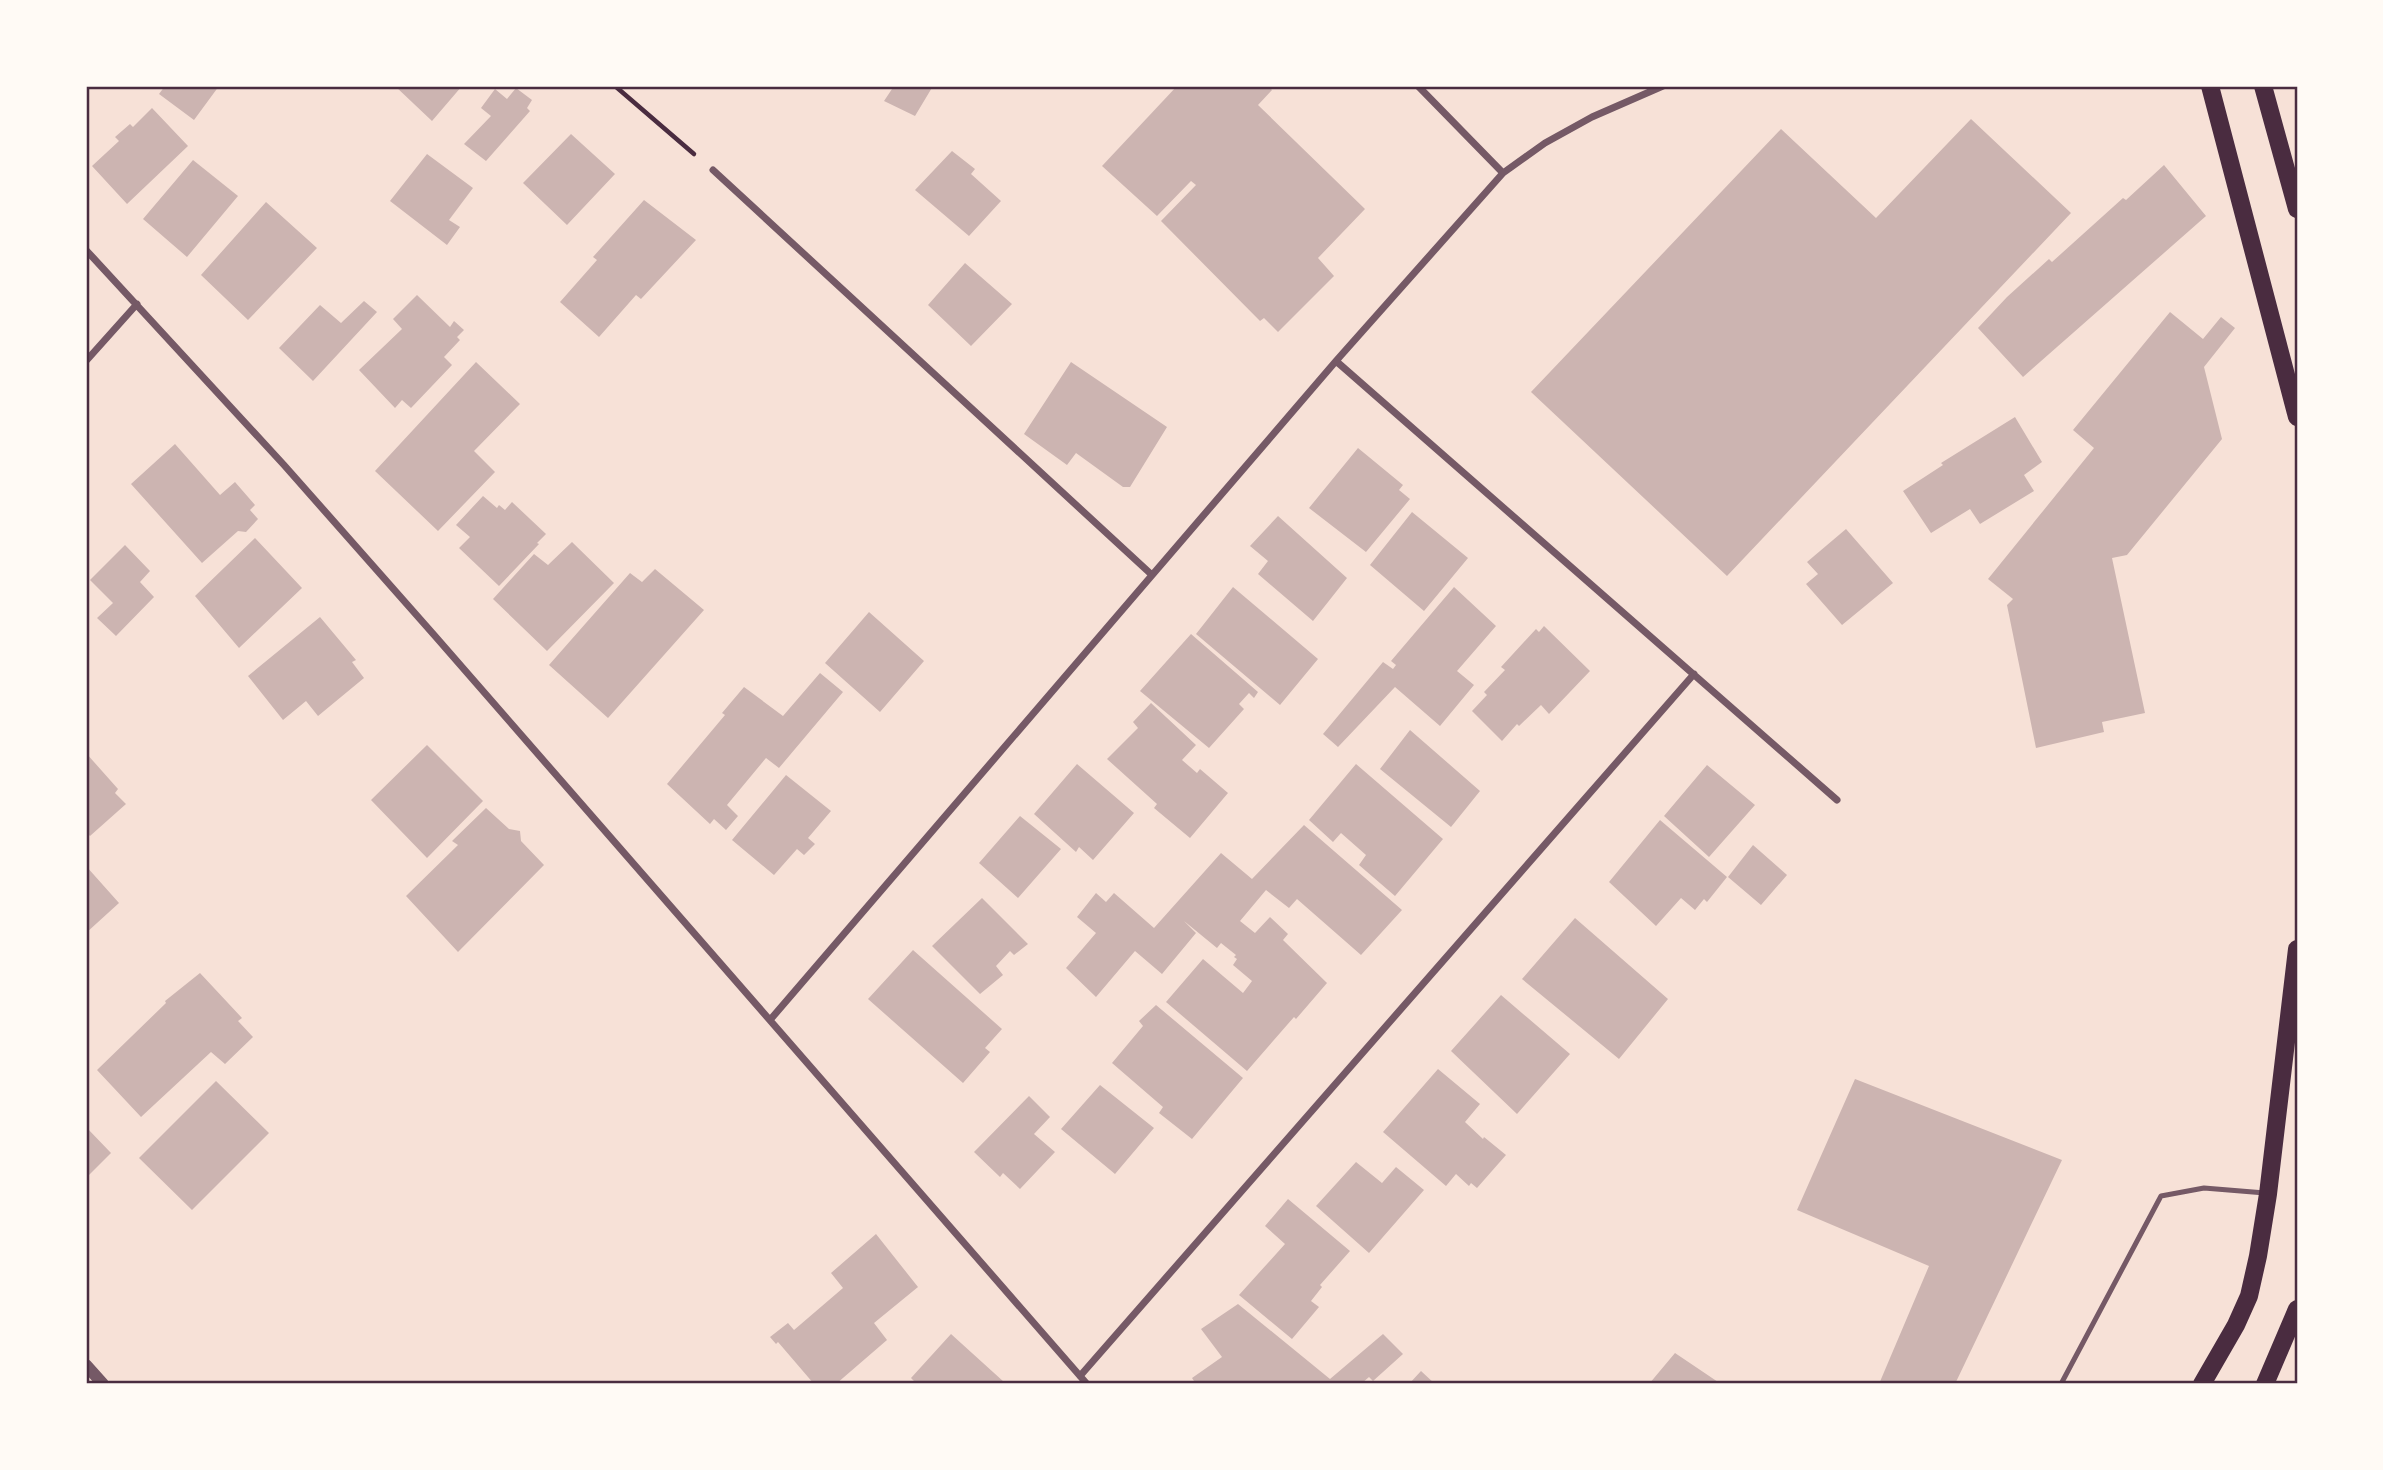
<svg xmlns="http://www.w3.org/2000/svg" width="2383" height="1470" font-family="Karla,sans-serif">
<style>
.building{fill:#ccb4b1}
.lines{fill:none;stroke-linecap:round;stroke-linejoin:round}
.path{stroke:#4a2c40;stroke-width:4.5}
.service{stroke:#755966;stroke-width:5}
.minor{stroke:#755966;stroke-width:7}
.tertiary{stroke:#755966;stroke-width:12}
.primary{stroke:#4a2c40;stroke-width:18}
.neatline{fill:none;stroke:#4a2c40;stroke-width:2.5}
</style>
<rect width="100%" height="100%" fill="#f7e1d7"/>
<!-- building -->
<path class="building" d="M 165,86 L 219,86 L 194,120 L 159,94 Z
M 395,86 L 462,86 L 432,121 Z
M 894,86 L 933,86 L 915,116 L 884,101 Z
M 1177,86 L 1268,86 L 1272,90 L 1258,105 L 1365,209 L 1318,258 L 1334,276 L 1278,332 L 1264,318 L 1260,321 L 1161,221 L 1196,185 L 1191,181 L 1157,216 L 1102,166 Z
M 516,88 L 532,100 L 527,108 L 530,111 L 486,161 L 464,144 L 491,116 L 481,108 L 495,89 L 507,99 Z
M 152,108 L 188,146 L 127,204 L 92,166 L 119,141 L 115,137 L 130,124 L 133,127 Z
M 1971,119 L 2071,213 L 1727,576 L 1531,392 L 1781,129 L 1876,218 Z
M 571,134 L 615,174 L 567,225 L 523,183 Z
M 952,151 L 975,169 L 971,174 L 1001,201 L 969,236 L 915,190 Z
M 427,154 L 473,188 L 449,220 L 460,227 L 447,245 L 390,201 Z
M 193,160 L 238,196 L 187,257 L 143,219 Z
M 2164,165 L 2206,216 L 2023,377 L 1978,328 L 2007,297 L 2049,259 L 2052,262 L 2123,198 L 2126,200 Z
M 644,200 L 696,240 L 641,299 L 636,295 L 599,337 L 560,302 L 597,260 L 593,257 Z
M 266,202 L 317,248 L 248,320 L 201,275 Z
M 965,263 L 1012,304 L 971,346 L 928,305 Z
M 417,295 L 450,327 L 454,321 L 464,330 L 457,337 L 460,340 L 444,357 L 452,365 L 411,408 L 402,400 L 395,408 L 359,370 L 402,329 L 393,319 Z
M 364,301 L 377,312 L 313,381 L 279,348 L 320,305 L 341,323 Z
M 2170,312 L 2203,339 L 2221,317 L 2235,328 L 2204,367 L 2222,439 L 2127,555 L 2112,558 L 2145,713 L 2102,722 L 2104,732 L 2036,748 L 2007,605 L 2013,599 L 1988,579 L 2094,448 L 2073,430 Z
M 476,362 L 520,404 L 474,451 L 495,472 L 438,531 L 375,471 Z
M 1071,362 L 1167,427 L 1130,487 L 1123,487 L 1076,453 L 1067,465 L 1024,434 Z
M 2015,417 L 2042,462 L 2024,475 L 2034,491 L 1980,524 L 1970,509 L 1931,533 L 1903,491 L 1943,465 L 1941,463 Z
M 175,444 L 220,495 L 235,482 L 255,505 L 250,510 L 258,519 L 246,532 L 238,531 L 202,563 L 131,484 Z
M 1358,448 L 1403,485 L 1399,490 L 1410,499 L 1366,552 L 1309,508 Z
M 483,496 L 497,508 L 499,505 L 505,510 L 512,502 L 546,534 L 537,543 L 539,544 L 499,586 L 459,548 L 470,537 L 456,525 Z
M 1412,512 L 1468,558 L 1424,611 L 1370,565 Z
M 1278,516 L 1347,578 L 1313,621 L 1258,574 L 1268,561 L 1250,546 Z
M 1846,529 L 1893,583 L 1842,625 L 1806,584 L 1818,574 L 1807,562 Z
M 255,538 L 302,588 L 239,648 L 195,596 Z
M 572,542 L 614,583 L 547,651 L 493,599 L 534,554 L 548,565 Z
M 125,545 L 150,571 L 140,582 L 154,597 L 116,636 L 97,618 L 113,603 L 90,580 Z
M 655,569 L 704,610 L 608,718 L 549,665 L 630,573 L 642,582 Z
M 1233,587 L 1318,659 L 1280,705 L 1196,634 Z
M 1454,587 L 1496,626 L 1457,671 L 1474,685 L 1440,726 L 1395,687 L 1338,747 L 1323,734 L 1383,662 L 1393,669 L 1396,665 L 1391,661 Z
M 869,612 L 924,661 L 880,712 L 825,663 Z
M 320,617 L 356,660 L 352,662 L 364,678 L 318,716 L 306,701 L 283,720 L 248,676 Z
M 1544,626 L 1590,671 L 1549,714 L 1541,705 L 1519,726 L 1517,724 L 1502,741 L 1472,711 L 1487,695 L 1484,692 L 1505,670 L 1501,667 L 1536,629 L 1539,632 Z
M 1191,634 L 1258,692 L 1254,698 L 1249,693 L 1239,704 L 1244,709 L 1209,748 L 1140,691 Z
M 820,673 L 843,692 L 779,768 L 766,758 L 727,805 L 738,816 L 726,830 L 714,819 L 710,824 L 667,784 L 725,715 L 722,713 L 744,687 L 783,716 Z
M 1151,703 L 1196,745 L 1182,760 L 1197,773 L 1200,769 L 1228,793 L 1190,838 L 1154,808 L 1157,804 L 1107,759 L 1138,728 L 1133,722 Z
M 1410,730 L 1480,791 L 1451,827 L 1380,769 Z
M 427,745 L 483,801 L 427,858 L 371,800 Z
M 86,753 L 118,789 L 115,793 L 126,804 L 90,836 L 86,832 Z
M 1077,764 L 1134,813 L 1093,860 L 1079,847 L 1076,852 L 1034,814 Z
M 1356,764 L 1443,839 L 1395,896 L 1359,865 L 1366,855 L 1341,833 L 1333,842 L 1309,820 Z
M 1707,765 L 1755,805 L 1709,857 L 1664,816 Z
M 786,775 L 831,811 L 808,838 L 815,844 L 804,855 L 797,849 L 774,875 L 732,840 Z
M 486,808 L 509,829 L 520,831 L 521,841 L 544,865 L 458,952 L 406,896 L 458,845 L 452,841 Z
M 1020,816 L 1061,849 L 1018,898 L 979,863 Z
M 1660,820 L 1727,877 L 1707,902 L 1704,899 L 1695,910 L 1681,898 L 1656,926 L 1609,882 Z
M 1304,825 L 1402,910 L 1361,955 L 1297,899 L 1289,908 L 1266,890 L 1240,921 L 1255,933 L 1270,917 L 1288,934 L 1283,940 L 1327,983 L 1296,1019 L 1294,1017 L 1247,1071 L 1166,1002 L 1203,959 L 1243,993 L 1252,981 L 1233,965 L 1237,959 L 1234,957 L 1236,955 L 1221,943 L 1217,948 L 1184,921 L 1196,933 L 1162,974 L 1135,951 L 1096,997 L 1066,968 L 1096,933 L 1077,917 L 1096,893 L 1106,902 L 1114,893 L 1154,928 L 1221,853 L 1252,879 Z
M 1753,845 L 1787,875 L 1761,905 L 1728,877 Z
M 86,866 L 119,903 L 86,933 Z
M 982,898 L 1028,944 L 1014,955 L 1010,951 L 996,966 L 1003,975 L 980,994 L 932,946 Z
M 1575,918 L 1668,999 L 1619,1059 L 1522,979 Z
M 913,950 L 1002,1029 L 985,1048 L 990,1052 L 963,1083 L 868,999 Z
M 200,973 L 242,1018 L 238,1021 L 253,1037 L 225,1064 L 211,1052 L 141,1117 L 97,1070 L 166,1003 L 165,1001 Z
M 1501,995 L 1570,1054 L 1517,1114 L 1451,1051 Z
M 1156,1005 L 1243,1078 L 1192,1139 L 1159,1113 L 1163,1107 L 1112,1063 L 1143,1026 L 1139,1021 Z
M 1438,1069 L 1480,1104 L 1465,1122 L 1483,1139 L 1484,1137 L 1506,1155 L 1477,1188 L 1471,1183 L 1469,1186 L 1456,1174 L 1446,1186 L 1383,1132 Z
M 1855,1079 L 2062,1160 L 1955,1384 L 1879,1384 L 1929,1266 L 1797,1210 Z
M 216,1081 L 269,1133 L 192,1210 L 139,1158 Z
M 1100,1085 L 1154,1128 L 1115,1174 L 1061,1129 Z
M 1029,1096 L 1050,1117 L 1034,1134 L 1055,1152 L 1020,1189 L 1003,1173 L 1000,1177 L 974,1152 Z
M 86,1127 L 111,1153 L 86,1178 Z
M 1356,1162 L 1382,1183 L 1396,1167 L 1424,1190 L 1369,1253 L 1316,1206 Z
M 1288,1199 L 1350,1251 L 1320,1285 L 1322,1287 L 1311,1301 L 1319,1307 L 1292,1339 L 1239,1295 L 1285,1244 L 1265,1226 Z
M 876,1234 L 918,1287 L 874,1323 L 887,1340 L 836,1384 L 814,1384 L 778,1342 L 776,1344 L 770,1337 L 788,1323 L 794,1330 L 843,1288 L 831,1273 Z
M 1238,1304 L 1330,1379 L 1383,1334 L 1403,1354 L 1373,1381 L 1369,1377 L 1361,1384 L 1196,1384 L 1192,1378 L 1222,1357 L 1201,1329 Z
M 951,1334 L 1004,1382 L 1002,1384 L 917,1384 L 911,1378 Z
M 1675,1353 L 1721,1384 L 1649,1384 Z
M 1421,1371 L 1435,1384 L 1409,1384 Z"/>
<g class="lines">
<!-- path -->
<path class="path" d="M 615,86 L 694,154"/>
<!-- service -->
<path class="service" d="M 2061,1384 L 2161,1196 L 2204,1188 L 2265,1193"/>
<!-- minor -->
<path class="minor" d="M 1418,86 L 1503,173
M 713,170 L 1152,575
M 86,250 L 284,465 L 435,636 L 1087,1384
M 86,361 L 137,304
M 1336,361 L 1837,800
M 770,1020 L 1336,361 L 1503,173 L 1545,143 L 1592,117 L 1663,86
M 1080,1376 L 1694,674"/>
<!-- tertiary -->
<path class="tertiary" d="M 86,1365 L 103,1384"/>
<!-- primary -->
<path class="primary" d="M 2210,86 L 2297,417
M 2263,86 L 2297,209
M 2202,1384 L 2236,1325 L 2249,1296 L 2258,1256 L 2268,1194 L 2297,949
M 2265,1384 L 2297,1309"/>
</g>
<!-- border -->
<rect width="2383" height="1470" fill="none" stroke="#fffaf5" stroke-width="175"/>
<rect x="88" y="88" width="2208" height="1294" class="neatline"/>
</svg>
